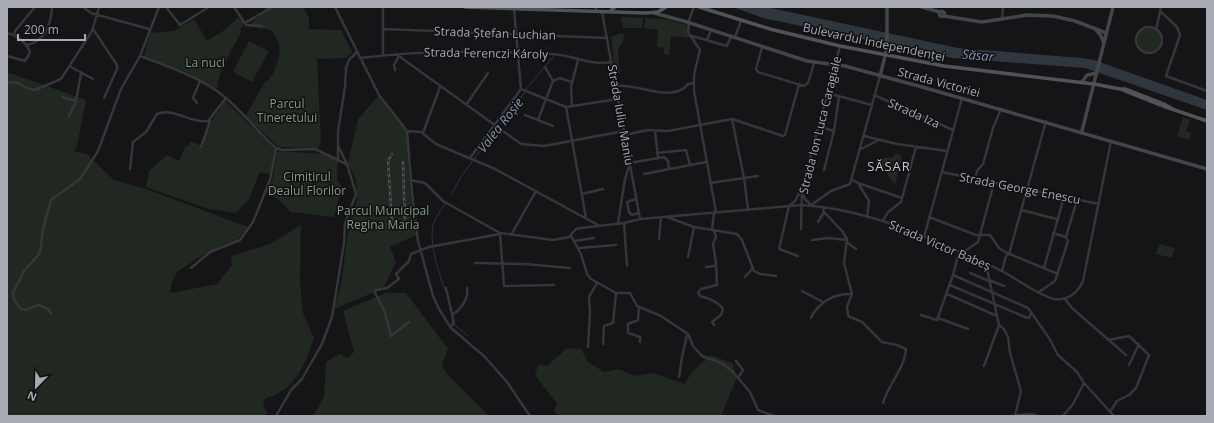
<svg xmlns="http://www.w3.org/2000/svg" width="1214" height="423" font-family="'Open Sans',sans-serif">
<style>
.green{fill:#212822}
.water{fill:#2f363d}
.lines{fill:none;stroke-linecap:round;stroke-linejoin:round}
.stream{stroke:#2f363d;stroke-width:1}
.street{stroke:#36363a;stroke-width:2.5}
.secondary{stroke:#44454a;stroke-width:3.5}
.primary{stroke:#525359;stroke-width:3.5}
.rail-casing{stroke:#4f5055;stroke-width:2.5}
.rail{stroke:#100f11;stroke-width:1;stroke-dasharray:3;stroke-linecap:butt}
.labels{text-anchor:middle;dominant-baseline:central;stroke-width:3;stroke-linejoin:round;paint-order:stroke}
.street-label{font-size:12px;fill:#a8abb4;stroke:#100f11}
.park-label{font-size:12px;fill:#819d85;stroke:#100f11}
.water-label{font-size:13px;font-style:italic;fill:#8395ac;stroke:#100f11}
.neighbourhood-label{font-size:13px;letter-spacing:1px;fill:#c8cad1;stroke:#100f11}
</style>
<rect width="100%" height="100%" fill="#151416"/>
<!-- green -->
<path class="green" d="M 272,7 L 303,7 L 309,18 L 309,29 L 341,30 L 352,52 L 346,58 L 317,59 L 321,142 L 318,148 L 279,147 L 245,117 L 264,83 C 275,78 281,55 279,44 C 277,38 274,34 271,30 L 248,26 L 265,11 Z
M 621,17 L 643,18 L 642,28 L 623,28 Z
M 238,18 L 244,22 L 242,28 L 240,28 L 241,32 L 224,64 L 218,81 L 217,89 L 188,73 L 144,56 L 150,33 L 174,31 L 194,19 L 207,41 L 223,31 Z
M 645,18 L 664,19 L 687,25 L 692,38 L 671,36 L 669,55 L 664,54 L 664,48 L 657,47 L 658,30 L 644,28 Z
M1137 40a12 12 0 1 1 24 0a12 12 0 1 1-24 0Z
M 624,33 L 623,42 L 618,49 L 620,74 L 615,75 L 611,36 Z
M 249,41 L 269,51 L 252,82 L 233,72 Z
M 7,72 L 86,100 L 77,146 L 73,151 L 87,154 L 114,180 L 146,189 L 248,227 L 238,239 L 206,253 L 177,272 L 171,285 L 171,293 L 217,284 L 232,265 L 231,256 L 270,244 L 301,225 L 300,282 L 303,313 L 314,338 C 305,365 297,389 266,398 L 263,403 L 267,413 L 266,416 L 7,416 Z
M 379,95 L 407,131 L 409,180 L 416,235 L 390,247 L 396,262 L 385,285 L 377,291 L 334,309 L 340,289 L 350,220 L 357,200 L 356,179 L 348,163 L 358,119 Z
M 225,101 L 274,148 L 271,175 L 260,172 L 249,199 L 236,213 L 209,209 L 146,187 L 149,171 L 167,155 L 179,161 L 186,145 L 188,146 L 191,141 L 201,146 L 211,122 Z
M 1183,117 L 1190,120 L 1186,131 L 1191,133 L 1189,140 L 1177,136 Z
M 279,151 L 323,154 L 338,161 L 337,180 L 342,186 L 334,217 L 291,212 L 278,199 L 266,192 L 272,181 L 277,152 Z
M 894,154 L 902,155 L 895,185 L 885,171 L 882,171 L 876,164 L 876,159 L 894,157 Z
M 1159,244 L 1175,248 L 1172,258 L 1156,254 Z
M 386,293 L 406,293 L 448,349 L 442,365 L 447,374 L 489,416 L 313,416 L 324,397 L 326,362 L 339,354 L 348,358 L 354,352 L 343,311 Z
M 567,348 L 581,349 L 588,362 L 604,372 L 619,369 L 634,376 L 654,373 L 684,384 L 693,371 L 710,355 L 732,363 L 737,377 L 721,416 L 559,416 L 554,411 L 557,404 L 535,375 L 538,365 L 547,366 Z"/>
<!-- water -->
<path class="water" d="M 733,7 L 766,7 L 958,48 L 1082,58 L 1094,60 L 1207,100 L 1207,110 L 1085,68 L 953,58 L 763,18 Z"/>
<g class="lines">
<!-- stream -->
<path class="stream" d="M 526,89 L 553,57
M 499,126 L 525,92
M 451,195 L 462,175 L 497,129
M 445,204 C 442,209 434,220 433,225 C 429,244 439,275 446,292
M 452,316 L 452,323 L 468,336"/>
<!-- street -->
<path class="street" d="M 83,7 L 91,13 L 149,29
M 166,7 L 180,25 L 209,7
M 234,7 L 246,25 L 262,26
M 335,7 L 379,95 L 407,131 L 412,193 L 418,241 L 433,296 L 439,309 L 450,327 L 485,357 L 507,382 L 530,416
M 596,11 L 596,7
M 1160,11 L 1177,27 L 1180,35 L 1166,76 L 1207,91
M 602,12 L 640,219
M 1002,20 L 1003,7
M 245,23 L 272,7
M 688,23 L 694,7
M 689,23 L 688,32 L 700,50 L 694,75 L 694,91 L 716,212
M1136 40a13 13 0 1 1 26 0a13 13 0 1 1-26 0Z
M 93,29 L 117,65 L 117,69 L 104,98
M 384,29 L 607,38
M 1156,30 L 1161,7
M 7,33 C 16,35 28,43 30,53 L 25,61 L 7,56
M 14,35 L 15,31 L 35,7
M 692,36 L 727,46 L 731,36
M 735,37 L 741,21
M 707,40 L 711,30
M 27,45 C 45,41 51,24 52,7
M 762,47 L 756,69 L 758,72 L 804,86 L 808,83 L 814,63
M 396,54 L 521,144 L 544,146 L 624,131
M 383,55 L 383,7
M 140,56 C 169,67 201,77 226,98 C 244,113 258,133 276,148 L 283,150 L 315,149 L 346,164
M 360,58 C 424,50 488,51 552,54 C 573,55 590,66 611,62
M 71,67 L 93,79
M 395,70 L 394,65 L 399,56
M 553,81 L 560,78 L 572,82
M 7,82 L 18,83 L 27,88 L 35,90 L 61,79 L 92,31 L 99,7
M 616,86 C 638,83 673,104 688,84 L 694,83
M 521,89 L 566,107 L 618,99
M 827,93 L 872,105
M 874,95 L 953,130
M 62,97 L 76,101
M 197,103 L 193,98 L 200,81
M 466,105 L 488,73
M 572,106 L 571,87 L 578,60
M 566,107 L 586,218
M 525,115 L 553,126
M 69,116 L 76,101 L 81,73
M 732,119 L 744,178 L 748,209
M 538,120 L 553,81 L 545,67
M 818,126 L 834,131 L 824,170
M 407,131 L 421,132 L 436,144 L 495,169 L 598,225
M 655,131 L 658,158
M 834,131 L 839,97
M 423,133 L 440,87
M 624,135 L 648,130 L 668,131 L 732,119 L 783,136 L 785,135 L 799,84
M 864,136 L 897,144 L 947,151
M 201,147 L 210,121
M 859,150 L 879,140
M 657,153 L 686,150 L 690,165
M 470,158 L 521,89 L 514,9
M 338,160 L 338,131 L 345,87 L 346,68 L 349,60 L 357,52
M 130,169 L 133,142 L 146,132 L 157,114 C 174,107 191,124 208,121 L 226,98
M 942,172 L 1099,204
M 644,174 L 706,162
M 851,179 L 858,183 L 869,201 L 867,217
M 975,179 L 977,171 L 983,164 L 993,128 L 1001,109
M 410,180 L 425,183 L 443,201 L 500,233 L 553,240 L 569,237 L 576,229 L 581,228 L 624,223 L 640,219 L 801,205 C 871,209 938,241 1000,270 C 1016,278 1037,295 1054,299 C 1067,301 1078,293 1083,281 L 1111,141
M 710,183 L 758,176
M 858,183 L 902,198
M 582,194 L 603,189
M 636,199 L 627,202 L 629,212 L 632,215 L 639,213
M 823,207 L 824,212 L 842,231 L 847,239 L 844,263 L 852,294 L 847,307 L 848,316 L 862,322 L 882,342 L 897,345 L 906,349 C 905,368 888,385 883,403
M 1021,210 L 1057,219
M 667,217 L 694,227 L 737,234 L 742,240 L 754,271 L 760,274 L 776,276
M 929,217 L 976,235 L 990,235 L 999,248 L 1005,252 L 1058,274
M 883,221 L 888,212 L 901,202 L 916,147
M 818,222 L 824,212
M 618,223 L 625,179 L 630,163 L 664,157 L 668,161 L 669,168
M 624,223 L 627,266
M 801,229 L 802,188 L 840,46
M 712,230 L 714,212
M 500,233 L 504,286 L 554,285
M 1053,233 L 1066,237
M 511,235 L 536,191
M 571,236 L 581,254 L 587,274 L 591,279 L 616,293 L 630,293 L 637,306 L 661,316 L 688,334 L 693,346 L 702,356 L 721,363 L 732,371 L 750,392 L 758,410 L 774,416
M 924,237 L 962,98
M 659,239 L 661,217
M 812,240 L 828,238 L 847,240
M 574,241 L 594,238
M 848,243 L 856,249
M 579,248 L 616,245
M 962,253 L 978,242 L 994,183
M 798,256 L 779,249 L 789,206 L 795,201 L 801,190 L 805,199 L 811,205 L 831,191 L 850,184 L 880,76
M 688,257 L 694,227
M 475,263 L 524,264 L 570,268
M 986,264 L 999,325 L 1004,329 L 1008,337 L 1010,353 L 1021,391 L 1015,416
M 706,267 L 714,266 L 716,263 L 713,244 L 716,237 L 714,231
M 191,268 L 210,252 L 240,240 L 253,222 L 270,180 L 276,148
M 1044,268 L 1064,197
M 1002,271 L 1006,256 L 1009,254 L 1046,121
M 970,273 L 989,281
M 953,275 L 1028,308 L 1049,338 L 1058,355 L 1077,372 L 1084,383 L 1114,416
M 745,277 L 753,268
M 989,280 L 1004,286
M 950,285 L 1025,317 L 1029,318 L 1031,314
M 446,288 L 454,323 L 450,327
M 802,291 L 823,302
M 1039,292 L 1055,281 L 1068,241 L 1066,237 L 1077,200
M 947,294 L 997,316
M 1064,298 L 1072,308 L 1126,355
M 639,307 L 638,320 L 628,324 L 628,333 L 640,337 L 640,342
M 51,313 L 48,309 L 39,305 L 25,310 L 21,309 L 14,300 L 13,293 L 24,271 L 40,253 L 43,229 L 51,200 L 80,179 L 98,151 L 121,89 L 140,56 L 159,7
M 453,314 C 461,310 469,297 467,288
M 921,315 L 937,320 L 953,275 L 959,252
M 811,318 C 818,302 835,293 852,294
M 938,318 L 968,329
M 409,322 L 391,336 L 384,310 L 375,293 L 376,290 L 387,288 L 399,279 L 396,274 L 409,261 L 411,254 L 429,247 L 500,234
M 714,325 L 712,322 L 721,315 L 723,309 C 718,301 708,298 700,296 L 698,293 L 701,289 L 717,285 L 716,263
M 1108,340 L 1129,336 L 1149,355 L 1136,388 L 1129,395 L 1117,401 L 1110,412
M 603,344 L 604,326 L 613,323 L 616,293
M 588,347 L 590,312 L 589,297 L 597,283
M 736,361 L 743,370 L 738,378
M 1129,365 L 1139,344
M 984,366 L 999,325
M 679,377 L 682,357 L 687,335
M 1015,415 L 1032,414 L 1037,416
M 276,416 L 291,390 L 302,379 L 307,370 L 322,344 L 332,317 L 344,243 L 345,224 L 356,194 L 347,164 L 338,146
M 1063,416 L 1073,404 L 1084,383"/>
<!-- secondary -->
<path class="secondary" d="M 922,7 L 940,12
M939.5 14a2.5 2.5 0 1 1 5 0a2.5 2.5 0 1 1-5 0Z
M 654,13 L 687,22 L 807,61 L 845,66 L 922,87 L 1207,169
M 944,16 L 982,22 L 1027,15 L 1053,16 L 1075,21 L 1106,33
M 1096,30 L 1101,36 L 1104,43
M 880,76 L 887,48 L 887,7
M 1082,82 L 1087,75 L 1097,73
M 1082,131 L 1113,7"/>
<!-- primary -->
<path class="primary" d="M 465,7 L 645,13 L 658,12 L 666,7
M 699,7 L 770,29 L 840,46 L 944,66 L 1094,84 L 1120,89 L 1160,105
M 609,12 L 615,7
M 1121,89 L 1125,89 L 1161,103
M 1164,104 L 1171,108
M 1163,106 L 1207,121"/>
<!-- rail casing -->
<g class="rail-casing">
<path id="rail" d="M 392,154 L 388,161 L 392,221 L 394,226 L 401,229 L 405,224 L 403,162"/>
</g>
<!-- rail -->
<use href="#rail" class="rail"/>
</g>
<g class="labels">
<!-- street labels -->
<g class="street-label">
<text transform="translate(495 33) rotate(2)">Strada Ștefan Luchian</text>
<text transform="translate(874 42) rotate(12)">Bulevardul Independenței</text>
<text transform="translate(486 53) rotate(1)">Strada Ferenczi Károly</text>
<text transform="translate(939 82) rotate(15)">Strada Victoriei</text>
<text transform="translate(914 113) rotate(24)">Strada Iza</text>
<text transform="translate(621 115) rotate(80)">Strada Iuliu Maniu</text>
<text transform="translate(820 125) rotate(-76)">Strada Ion Luca Caragiale</text>
<text transform="translate(1020 188) rotate(11)">Strada George Enescu</text>
<text transform="translate(940 245) rotate(23)">Strada Victor Babeș</text>
</g>
<!-- park labels -->
<g class="park-label">
<text x="205" y="62">La nuci</text>
<text x="287" y="103">Parcul<tspan x="287" dy="14">Tineretului</tspan></text>
<text x="307" y="176">Cimitirul<tspan x="307" dy="14">Dealul Florilor</tspan></text>
<text x="383" y="210">Parcul Municipal<tspan x="383" dy="14">Regina Maria</tspan></text>
</g>
<!-- water labels -->
<g class="water-label">
<text transform="translate(978 55) rotate(5)">Săsar</text>
<text transform="translate(500 125) rotate(-52)">Valea Roșie</text>
</g>
<!-- neighbourhood labels -->
<g class="neighbourhood-label">
<text x="889" y="166">SĂSAR</text>
</g>
</g>
<!-- border -->
<rect width="1214" height="423" fill="none" stroke="#a8abb4" stroke-width="16"/>
<!-- north arrow -->
<g transform="translate(36 387) rotate(203)" stroke="#100f11" stroke-width="3" paint-order="stroke">
<path d="M0-3L7 15L0 10L-7 15Z" fill="#a8abb4"/>
<text y="-6" font-size="11" font-weight="bold" text-anchor="middle" fill="#a8abb4">N</text>
</g>
<!-- scale -->
<path d="M18 34v6h67v-6" fill="none" stroke="#a8abb4" stroke-width="2"/>
<text x="24" y="34" font-size="12" fill="#a8abb4" stroke="#100f11" stroke-width="3" paint-order="stroke">200 m</text>
</svg>
